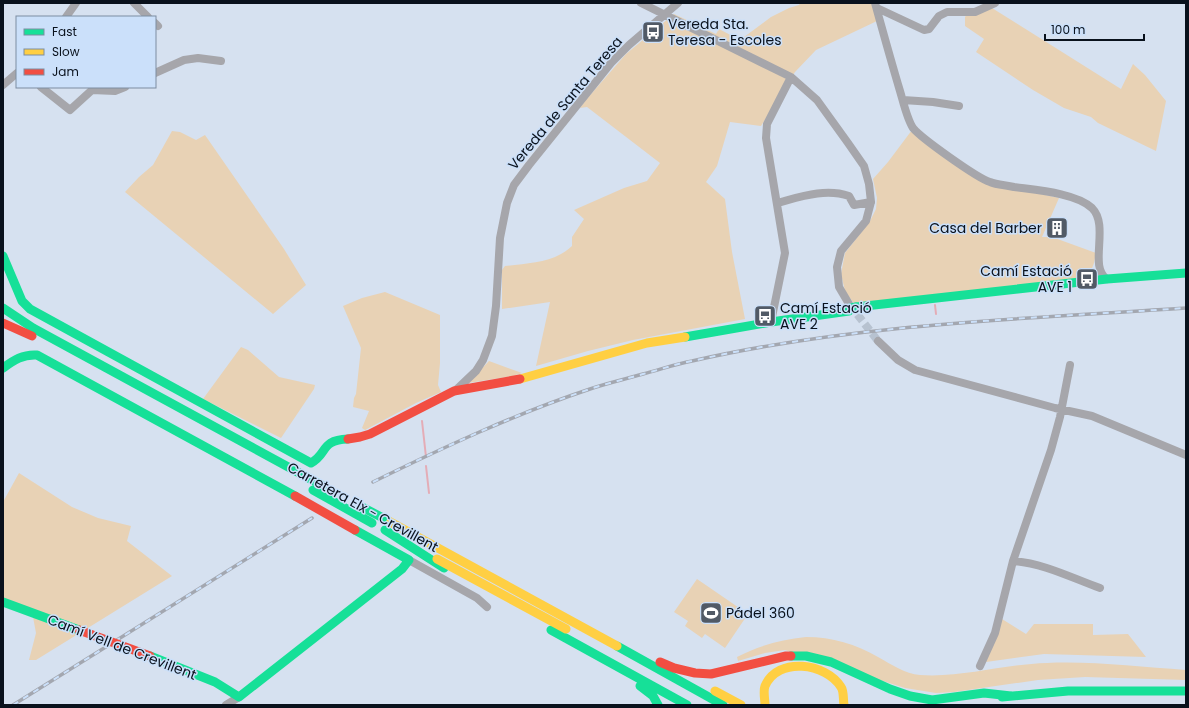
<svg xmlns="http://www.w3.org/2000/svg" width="1189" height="708" font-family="Poppins,sans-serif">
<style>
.green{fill:#e8d2b5}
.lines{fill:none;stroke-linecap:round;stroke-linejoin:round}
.stream{stroke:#e4acb6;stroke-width:2}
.street-tunnel{stroke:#b7c2d0;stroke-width:8;stroke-dasharray:8 4;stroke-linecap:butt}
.street{stroke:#a6a6ab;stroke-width:8}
.fast{stroke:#16e098;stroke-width:9}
.slow{stroke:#ffcf43;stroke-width:9}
.jam{stroke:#f24e42;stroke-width:9}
.rail-casing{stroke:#a3a7b0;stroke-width:3.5}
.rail{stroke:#cbe0fa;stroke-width:2;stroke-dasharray:6;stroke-linecap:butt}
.fast-bridge{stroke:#16e098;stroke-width:9}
.jam-bridge{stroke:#f24e42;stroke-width:9}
.labels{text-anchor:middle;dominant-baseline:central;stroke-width:3;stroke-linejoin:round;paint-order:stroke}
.poi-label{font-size:14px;fill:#09111c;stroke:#cbe0fa;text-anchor:start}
.street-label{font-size:14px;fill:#09111c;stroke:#cbe0fa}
</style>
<rect width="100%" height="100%" fill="#d6e1f0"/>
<!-- green -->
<path class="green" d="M 800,3 L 872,3 L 877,21 L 816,50 L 795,72 L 761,126 L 730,122 L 717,166 L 706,182 L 725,199 L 732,252 L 745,319 L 633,340 L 588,351 L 536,366 L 550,302 L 502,309 L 502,270 L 505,266 C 529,263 554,263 572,246 L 572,237 L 584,219 L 574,210 L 624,188 L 647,181 L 660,163 L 587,107 L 580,108 L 585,101 L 626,54 L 674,14 L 716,34 L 719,29 L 740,40 L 771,17 L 789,8 L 799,5 Z
M 992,8 L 1121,89 L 1133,64 L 1145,75 L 1166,101 L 1156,151 L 1098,123 L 1091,117 L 1064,108 L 1033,90 L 976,52 L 984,39 L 965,26 L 965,17 L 968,13 Z
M 912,130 L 969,170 L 1000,185 L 1059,198 L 1042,237 L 1052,237 L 1096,253 L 1094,263 L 1088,279 L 855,305 L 845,291 L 841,274 L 845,253 L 870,221 L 876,209 L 877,198 L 873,179 L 888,162 Z
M 172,131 L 180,132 L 196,140 L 205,135 L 284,249 L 306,285 L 273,314 L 125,192 L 139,177 L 153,165 Z
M 385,292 L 440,315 L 440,363 L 438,385 L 441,392 L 416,403 L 365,430 L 362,428 L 369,411 L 353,407 L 354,398 L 356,394 L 361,348 L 343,306 L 362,298 Z
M 241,347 L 248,350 L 279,377 L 315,385 L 314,389 L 281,438 L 203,399 Z
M 489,361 L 522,373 L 513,376 L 468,383 Z
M 19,473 L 72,507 L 98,518 L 131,526 L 127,541 L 172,576 L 36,660 L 29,660 L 36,633 L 33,617 L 3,606 L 3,502 Z
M 697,579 L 748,614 L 725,648 L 705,634 L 702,638 L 685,626 L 688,621 L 674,612 Z
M 1002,619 L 1026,634 L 1034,624 L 1093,624 L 1093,635 L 1128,634 L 1146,657 L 1044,654 L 986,662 Z
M 806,637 C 832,637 856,644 878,657 C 891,664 905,674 920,675 C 962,678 1004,664 1047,663 C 1093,661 1140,667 1186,670 L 1186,680 L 1085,677 L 1038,680 L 954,692 L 936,693 L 905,688 L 785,650 L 765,653 L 738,661 L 737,657 C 760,645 781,640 806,637 Z"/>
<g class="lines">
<!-- stream -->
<path class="stream" d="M 935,305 L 936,314
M 422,421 L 426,457
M 426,466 L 429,493"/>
<!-- street-tunnel -->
<path class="street-tunnel" d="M 850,305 L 878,341"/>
<!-- street -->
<path class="street" d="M 134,3 L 148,17
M 641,3 L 791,77 L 817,100 L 848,143 L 864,166 L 869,184 L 871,202 L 866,221 L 841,251 L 837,267 L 839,287 L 849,304
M 875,3 C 883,32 891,61 900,91 C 903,101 907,119 913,128 C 921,138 977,178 990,182 C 997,185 1006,185 1014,187 C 1035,190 1076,193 1092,208 C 1110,226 1088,267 1107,279
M 877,8 L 924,30 L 929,29 L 939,16 L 947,12 L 975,12 L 995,3
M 66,17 L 76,3
M 155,23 L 158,26
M 155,73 L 184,60 L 198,58 L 221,61
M 3,85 L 17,73
M 41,87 L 70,110 L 92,90 L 115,91 L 125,87
M 903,100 L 933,102 L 959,106
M 777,203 C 800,197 825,188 849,196 L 854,205 L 871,202
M 771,322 L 785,253 L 766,138 L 767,124 L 791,77
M 878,341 L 898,360 L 915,370 L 1055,408 L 1092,416 L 1186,455
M 455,391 L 476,371 L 483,360 L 492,336 L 496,306 L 500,238 L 507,203 L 514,185 L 529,165 L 611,63 L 629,45 L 678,3
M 409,560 L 477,598 L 487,607
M 1013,561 C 1043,563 1072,578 1100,588
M 980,666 L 995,633 L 1013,561 L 1051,450 L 1060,417 L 1070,365
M 226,705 L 239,697"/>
<!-- fast -->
<path class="fast" d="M 3,256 L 22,301 L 30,309 L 311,463 C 328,454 320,440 348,439
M 856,307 L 1107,279 L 1186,273
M 3,308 L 33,328 L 325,487
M 685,337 L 771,322 L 849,311
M 3,368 C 14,360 23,354 37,355 L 295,496
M 385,530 L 444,568
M 3,602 L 79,630
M 551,630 L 687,705
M 617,646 L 723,705
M 150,656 L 215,682 L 239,697 L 402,569 L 409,560 L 355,530
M 791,656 L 806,656 L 831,662 L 890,689 L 910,696 L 932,700 L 984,693 L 1011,696
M 640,686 L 653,696 L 658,705
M 1002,697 L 1068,691 L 1186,691"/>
<!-- slow -->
<path class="slow" d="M 520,379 L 647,343 L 685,337
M 383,518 L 617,646
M 437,559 L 566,629
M 715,691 L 741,705
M 765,705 C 765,700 763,691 765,686 C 778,656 826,663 841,687 C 844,691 843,699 844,705"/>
<!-- jam -->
<path class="jam" d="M 3,323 L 32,336
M 348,439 L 360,437 L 370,434 L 454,391 L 520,379
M 660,662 L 674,668 L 695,673 L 711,674 L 786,656 L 791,656"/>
<!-- rail casing -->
<g class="rail-casing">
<path id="rail" d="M 373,482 C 444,447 515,414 590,389 C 608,383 626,379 643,374 C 659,370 675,364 692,361 C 854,324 1021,319 1186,308
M 13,705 L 312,518"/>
</g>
<!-- rail -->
<use href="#rail" class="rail"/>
<!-- fast-bridge -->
<path class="fast-bridge" d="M 846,309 L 856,307
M 313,490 L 372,523
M 362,507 L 383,518"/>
<!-- jam-bridge -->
<path class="jam-bridge" d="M 295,496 L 355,530
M 79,630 L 150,656"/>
</g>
<!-- icons -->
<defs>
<g id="bus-square" transform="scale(1.15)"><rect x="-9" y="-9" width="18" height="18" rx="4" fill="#515a66" stroke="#cbe0fa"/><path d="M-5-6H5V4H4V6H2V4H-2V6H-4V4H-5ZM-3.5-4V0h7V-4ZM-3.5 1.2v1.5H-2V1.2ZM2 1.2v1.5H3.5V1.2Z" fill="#fff"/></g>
<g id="building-square" transform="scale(1.15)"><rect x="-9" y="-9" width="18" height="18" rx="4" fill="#515a66" stroke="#cbe0fa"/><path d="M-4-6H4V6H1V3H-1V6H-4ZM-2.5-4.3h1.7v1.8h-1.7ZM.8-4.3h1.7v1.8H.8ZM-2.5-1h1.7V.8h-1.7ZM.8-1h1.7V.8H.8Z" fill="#fff"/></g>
<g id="stadium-square" transform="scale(1.15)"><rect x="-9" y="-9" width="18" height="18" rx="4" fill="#515a66" stroke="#cbe0fa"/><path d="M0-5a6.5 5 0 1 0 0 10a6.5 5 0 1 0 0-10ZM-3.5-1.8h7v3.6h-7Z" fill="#fff"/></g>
</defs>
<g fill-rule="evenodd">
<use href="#bus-square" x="653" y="32"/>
<use href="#building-square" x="1057" y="228"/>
<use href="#bus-square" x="1087" y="279"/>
<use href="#bus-square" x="765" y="316"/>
<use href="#stadium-square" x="711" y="613"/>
</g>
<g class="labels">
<!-- poi labels -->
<g class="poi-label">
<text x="668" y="24">Vereda Sta.<tspan x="668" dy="16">Teresa - Escoles</tspan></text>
<text x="1042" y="228" text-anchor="end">Casa del Barber</text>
<text x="1072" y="271" text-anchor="end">Camí Estació<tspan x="1072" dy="16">AVE 1</tspan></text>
<text x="780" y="308">Camí Estació<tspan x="780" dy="16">AVE 2</tspan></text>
<text x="726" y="613">Pádel 360</text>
</g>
<!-- street labels -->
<g class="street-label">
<text transform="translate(565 103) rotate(-50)">Vereda de Santa Teresa</text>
<text transform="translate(363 507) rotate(29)">Carretera Elx - Crevillent</text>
<text transform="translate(122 647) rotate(21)">Camí Vell de Crevillent</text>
</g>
</g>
<!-- border -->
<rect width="1189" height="708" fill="none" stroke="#09111c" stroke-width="8"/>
<!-- legend -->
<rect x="16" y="16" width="140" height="72" fill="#cbe0fa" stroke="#7d8da1"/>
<rect x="24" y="29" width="20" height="6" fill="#16e098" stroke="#7d8da1"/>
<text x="52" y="36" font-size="12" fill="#09111c">Fast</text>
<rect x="24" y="49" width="20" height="6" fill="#ffcf43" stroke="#7d8da1"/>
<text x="52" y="56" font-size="12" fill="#09111c">Slow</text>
<rect x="24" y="69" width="20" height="6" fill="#f24e42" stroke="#7d8da1"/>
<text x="52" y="76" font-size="12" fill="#09111c">Jam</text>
<!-- scale -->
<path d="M1045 34v6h99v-6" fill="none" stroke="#09111c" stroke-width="2"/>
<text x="1051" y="34" font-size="12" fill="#09111c" stroke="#cbe0fa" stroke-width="3" paint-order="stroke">100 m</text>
</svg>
